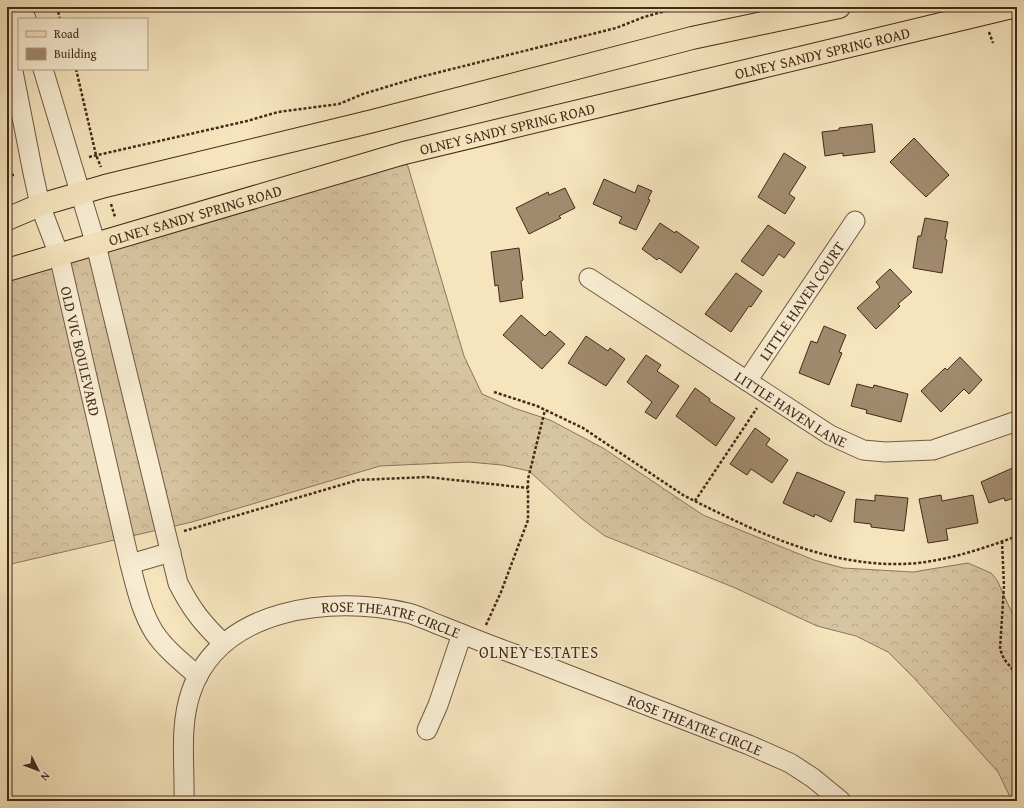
<svg xmlns="http://www.w3.org/2000/svg" width="1024" height="808" font-family="'Gentium Book Plus',serif">
<style>
.forest{fill:url(#forest-crowns);stroke:#8e765d}
.building{fill:#a18a6e;stroke:#45291a}
.lines{fill:none;stroke-linecap:round;stroke-linejoin:round}
.minor-casing{stroke:#715842;stroke-width:21}
.major-casing{stroke:#45291a;stroke-width:24}
.path{stroke:#45291a;stroke-width:2.5;stroke-dasharray:3 2;stroke-linecap:butt}
.minor{stroke:#f8edd3;stroke-width:19}
.major{stroke:#f5e4bc;stroke-width:22}
.labels{text-anchor:middle;dominant-baseline:central;stroke-width:3.5;stroke-linejoin:round;paint-order:stroke}
.street-label{font-size:15px;fill:#45291a;stroke:#f8edd3}
.neighbourhood-label{font-size:16px;letter-spacing:1px;fill:#45291a;stroke:#f8edd3}
</style>
<defs>
<pattern id="forest-crowns" width="20" height="18" patternUnits="userSpaceOnUse"><rect width="20" height="18" fill="#d7c4a0"/><path d="M2 6a3 3 0 1 1 6 0M12 15a3 3 0 1 1 6 0" fill="none" stroke="#baa889"/></pattern>
</defs>
<rect width="100%" height="100%" fill="#f5e4bc"/>
<filter id="stains"><feTurbulence type="fractalNoise" baseFrequency=".005" numOctaves="4"/><feColorMatrix values="0 0 0 0 .2 0 0 0 0 .09 0 0 0 0 .02 0 0 0 .5 -.17"/></filter>
<radialGradient id="worn" r=".72"><stop offset=".6" stop-color="#630" stop-opacity="0"/><stop offset="1" stop-color="#630" stop-opacity=".3"/></radialGradient>
<!-- forest -->
<path class="forest" d="M 404,153 L 464,356 L 482,394 L 514,408 L 550,420 L 603,448 L 703,515 L 814,560 L 843,568 L 913,572 L 968,563 L 991,573 L 997,580 L 1017,624 L 1017,801 L 1012,801 L 998,772 L 914,678 L 888,652 L 856,636 L 817,626 L 733,587 L 605,536 L 582,519 L 529,471 L 502,465 L 468,462 L 380,466 L 192,522 L 7,565 L 7,270 Z"/>
<!-- building -->
<path class="building" d="M 872,124 L 875,152 L 843,156 L 843,153 L 825,156 L 822,132 L 839,130 L 839,128 Z
M 914,138 L 949,175 L 926,197 L 890,162 Z
M 784,153 L 806,167 L 789,194 L 795,198 L 785,214 L 758,197 Z
M 604,179 L 635,193 L 638,185 L 652,191 L 648,199 L 650,200 L 636,230 L 619,223 L 622,217 L 593,204 Z
M 565,188 L 575,208 L 559,216 L 561,218 L 529,234 L 516,208 L 548,192 L 549,195 Z
M 925,218 L 948,222 L 945,239 L 947,240 L 942,273 L 913,268 L 918,236 L 921,236 Z
M 660,223 L 675,233 L 676,231 L 699,247 L 681,273 L 659,258 L 657,260 L 642,249 Z
M 768,225 L 795,243 L 784,258 L 779,254 L 763,276 L 741,261 Z
M 519,248 L 523,280 L 521,281 L 523,298 L 500,302 L 498,285 L 495,286 L 491,252 Z
M 890,269 L 912,292 L 898,304 L 900,306 L 876,329 L 857,308 L 880,287 L 876,282 Z
M 736,273 L 762,291 L 751,307 L 749,306 L 731,332 L 705,314 Z
M 521,315 L 545,336 L 550,331 L 565,344 L 542,369 L 503,335 Z
M 824,326 L 846,335 L 839,352 L 842,353 L 829,385 L 799,373 L 811,341 L 817,343 Z
M 586,336 L 608,351 L 610,348 L 625,359 L 606,386 L 568,363 Z
M 646,355 L 661,365 L 657,371 L 679,386 L 656,419 L 645,412 L 652,402 L 627,382 Z
M 960,357 L 982,380 L 969,394 L 964,389 L 941,412 L 921,391 L 945,368 L 947,370 Z
M 857,384 L 873,388 L 874,385 L 908,394 L 901,422 L 866,413 L 867,410 L 851,406 Z
M 695,388 L 710,399 L 709,401 L 735,418 L 716,446 L 676,416 Z
M 755,428 L 770,439 L 766,445 L 788,460 L 772,483 L 751,469 L 747,475 L 730,464 Z
M 1017,466 L 1017,497 L 1005,501 L 1004,498 L 989,503 L 981,482 Z
M 797,472 L 845,492 L 831,522 L 815,514 L 814,517 L 783,503 Z
M 875,495 L 908,498 L 904,531 L 871,527 L 871,524 L 854,522 L 856,499 L 875,501 Z
M 941,495 L 942,501 L 973,495 L 978,523 L 946,529 L 948,540 L 928,543 L 919,499 Z"/>
<g class="lines">
<!-- minor casing -->
<g class="minor-casing">
<g id="minor">
<path id="s1" d="M 8,7 L 10,56 L 33,173 L 40,205 L 59,255 L 130,564 C 136,587 141,611 154,632 C 165,649 183,663 198,676"/>
<path d="M 21,7 L 26,19"/>
<path d="M 43,69 L 96,245 L 178,583 C 191,609 203,624 223,643"/>
<path id="s2" d="M 589,278 L 830,435 L 863,450 L 885,452 L 933,450 L 1017,421"/>
<path id="s3" d="M 747,381 L 855,221"/>
<path d="M 130,564 L 171,552"/>
<path d="M 427,730 L 438,705 L 462,634"/>
<path id="s4" d="M 184,801 C 185,765 179,727 191,692 C 220,607 333,595 408,613 C 419,616 431,622 442,626 C 467,636 492,646 517,655 C 594,685 671,715 749,745 L 790,763 L 813,778 L 841,801"/>
</g>
</g>
<!-- major casing -->
<g class="major-casing">
<g id="major">
<path d="M 7,219 L 40,205 L 105,186 L 373,121 L 692,38 L 839,7"/>
<path id="s5" d="M 7,270 L 404,153 L 1012,7"/>
</g>
</g>
<!-- path -->
<path class="path" d="M 57,7 L 60,19
M 989,32 L 993,43
M 76,69 L 96,155 L 101,167
M 89,157 L 247,121 L 278,112 L 339,104 L 363,94 L 416,78 L 616,28 L 644,17 L 680,7
M 10,175 L 11,166
M 7,182 L 10,175 L 14,175
M 111,204 L 115,217
M 494,392 L 537,406 L 583,428 L 683,495 C 756,532 833,571 918,563 C 952,559 985,548 1017,536
M 695,501 L 757,408
M 184,531 L 358,480 L 427,477 L 528,488
M 1002,541 L 1004,586 L 1000,649 L 1004,659 L 1017,675
M 486,625 L 501,592 L 528,520 L 528,479 L 545,410"/>
<!-- minor -->
<use href="#minor" class="minor"/>
<!-- major -->
<use href="#major" class="major"/>
</g>
<g class="labels">
<!-- street labels -->
<g class="street-label">
<text stroke="none"><textPath href="#s5" startOffset="844">OLNEY SANDY SPRING ROAD</textPath></text>
<text stroke="none"><textPath href="#s5" startOffset="520">OLNEY SANDY SPRING ROAD</textPath></text>
<text stroke="none"><textPath href="#s5" startOffset="196">OLNEY SANDY SPRING ROAD</textPath></text>
<text stroke="none"><textPath href="#s3" startOffset="97">LITTLE HAVEN COURT</textPath></text>
<text stroke="none"><textPath href="#s1" startOffset="353">OLD VIC BOULEVARD</textPath></text>
<text stroke="none"><textPath href="#s2" startOffset="241">LITTLE HAVEN LANE</textPath></text>
<text stroke="none"><textPath href="#s4" startOffset="346">ROSE THEATRE CIRCLE</textPath></text>
<text stroke="none"><textPath href="#s4" startOffset="670">ROSE THEATRE CIRCLE</textPath></text>
</g>
<!-- neighbourhood labels -->
<g class="neighbourhood-label">
<text x="539" y="652">OLNEY ESTATES</text>
</g>
</g>
<!-- margin -->
<rect width="1024" height="808" fill="none" stroke="#f5e4bc" stroke-width="24"/>
<rect x="8" y="8" width="1008" height="792" fill="none" stroke="#45291a" stroke-width="2"/>
<rect x="12" y="12" width="1000" height="784" fill="none" stroke="#45291a"/>
<!-- legend -->
<rect x="18" y="18" width="130" height="52" fill="#f8edd3" stroke="#b09f89"/>
<rect x="26" y="31" width="20" height="6" fill="#f5e4bc" stroke="#b09f89"/>
<text x="54" y="38" font-size="12" fill="#45291a">Road</text>
<rect x="26" y="48" width="20" height="12" fill="#a18a6e" stroke="#b09f89"/>
<text x="54" y="58" font-size="12" fill="#45291a">Building</text>
<!-- north arrow -->
<g transform="translate(38 770) rotate(132)" stroke="#f8edd3" stroke-width="3" paint-order="stroke">
<path d="M0-3L7 15L0 10L-7 15Z" fill="#45291a"/>
<text y="-6" font-size="11" font-weight="bold" text-anchor="middle" fill="#45291a">N</text>
</g>
<rect width="100%" height="100%" filter="url(#stains)"/>
<rect width="100%" height="100%" fill="url(#worn)"/>
</svg>
